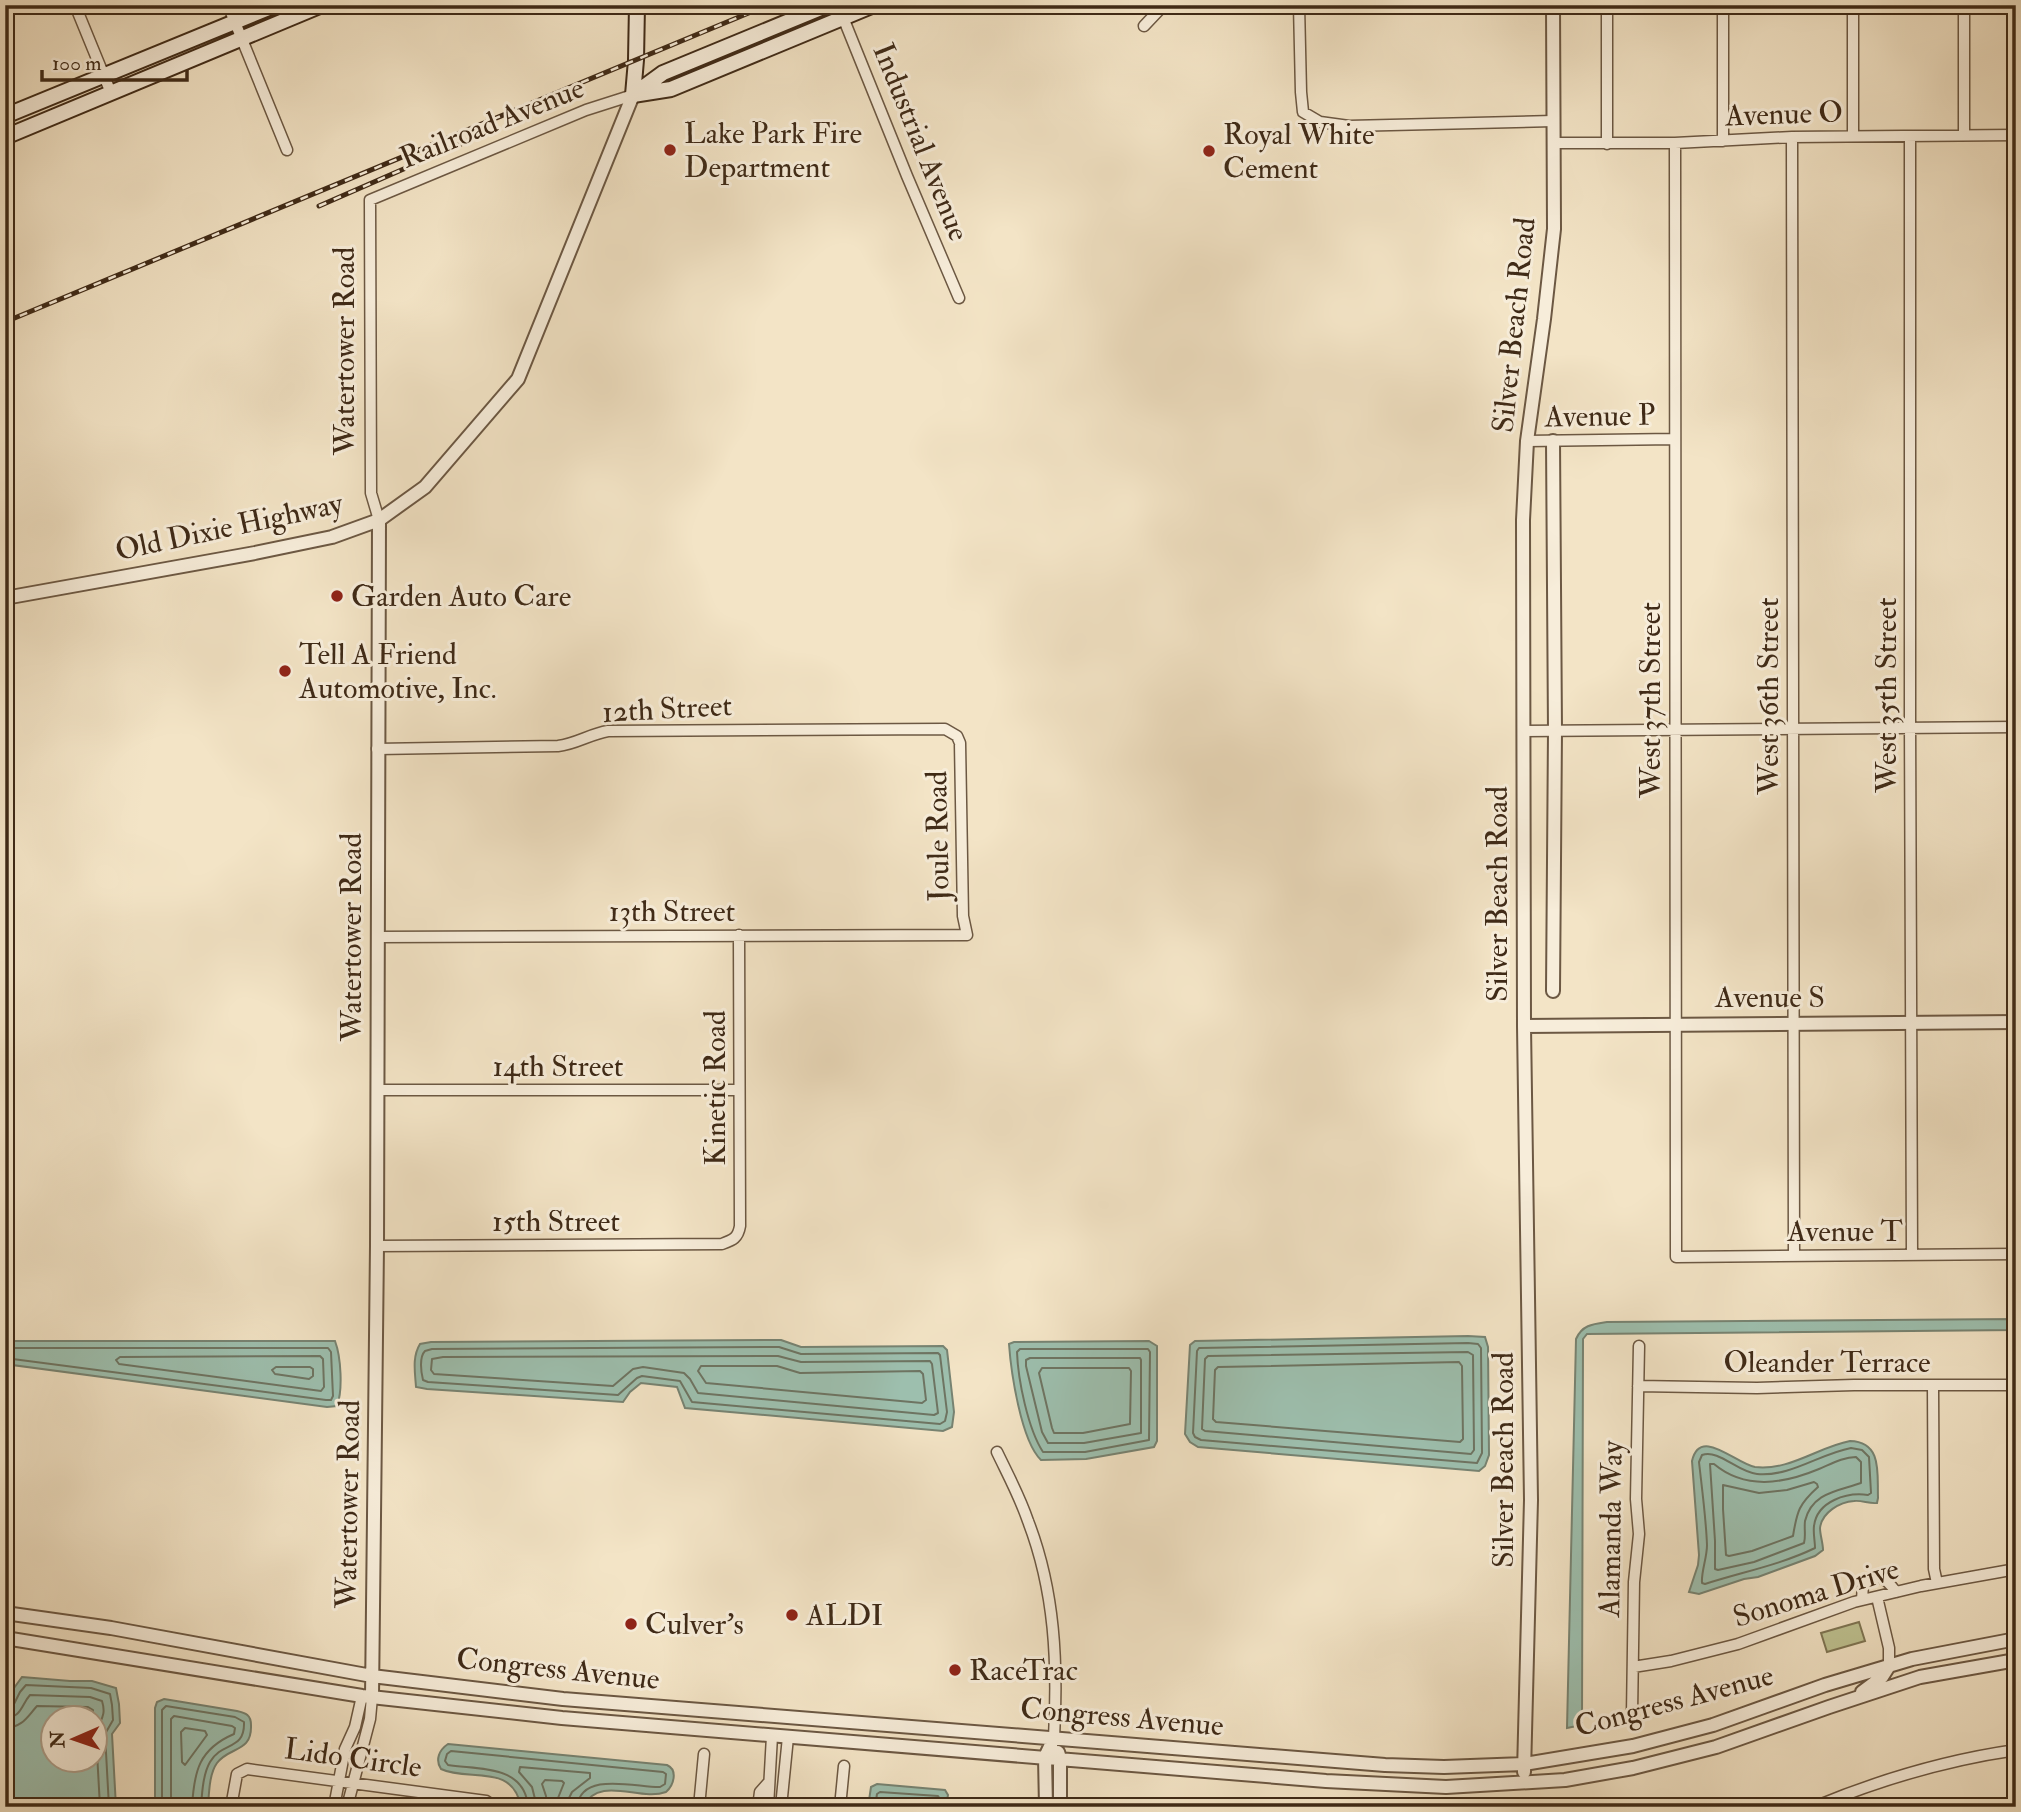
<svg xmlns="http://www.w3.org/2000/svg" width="2021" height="1812" font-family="'IM FELL Double Pica',serif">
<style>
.green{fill:#bfc392;stroke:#7f7654;stroke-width:2}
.water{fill:#9dbfae;stroke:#778372;stroke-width:2;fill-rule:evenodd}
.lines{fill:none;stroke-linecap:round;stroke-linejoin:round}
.shore{stroke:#6e7462;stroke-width:2}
.minor-casing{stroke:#6c5843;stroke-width:13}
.tertiary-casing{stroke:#6c5843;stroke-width:16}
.secondary-casing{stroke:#3f2a17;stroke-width:18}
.minor{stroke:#f7edda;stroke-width:10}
.tertiary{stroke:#f7edda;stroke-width:12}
.secondary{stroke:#f7edda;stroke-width:14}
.rail-casing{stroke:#3f2a17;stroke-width:5}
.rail{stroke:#f7edda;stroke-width:2.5;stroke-dasharray:8;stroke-linecap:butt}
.poi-dot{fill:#8f2418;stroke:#f7edda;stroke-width:2.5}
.labels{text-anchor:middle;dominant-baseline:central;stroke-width:6;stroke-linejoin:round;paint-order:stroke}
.street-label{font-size:30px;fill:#3f2a17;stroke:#f7edda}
.poi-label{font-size:30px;fill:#3f2a17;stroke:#f7edda;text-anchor:start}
</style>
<rect width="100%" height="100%" fill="#f3e4c6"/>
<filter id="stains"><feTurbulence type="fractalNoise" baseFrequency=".00286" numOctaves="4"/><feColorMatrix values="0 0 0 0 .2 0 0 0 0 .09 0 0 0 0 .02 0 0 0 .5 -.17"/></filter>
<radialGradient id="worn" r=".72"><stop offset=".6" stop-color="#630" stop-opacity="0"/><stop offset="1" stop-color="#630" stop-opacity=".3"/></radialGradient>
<!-- green -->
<path class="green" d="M 1859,1622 L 1865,1641 L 1827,1652 L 1821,1633 Z"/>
<!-- water -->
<path class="water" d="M 2016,1319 L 2016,1330 L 1587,1334 L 1583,1339 L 1582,1725 L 1567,1728 L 1576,1339 C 1582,1325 1593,1324 1607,1322 Z
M 1468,1336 L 1485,1337 L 1488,1347 L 1489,1455 L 1485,1466 L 1479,1471 L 1198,1447 L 1190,1442 L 1185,1434 L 1190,1345 L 1195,1341 Z
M 781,1340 L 801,1347 L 943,1346 L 947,1350 L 954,1412 L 952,1427 L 943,1431 L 685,1408 L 677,1387 L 641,1383 L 630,1392 L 623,1402 L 427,1389 L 416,1387 C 415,1372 412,1357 420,1344 L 431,1342 Z
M 5,1341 L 335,1341 C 341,1357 343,1390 337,1406 L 327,1407 L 5,1364 Z
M 1149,1341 L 1157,1346 L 1157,1441 L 1154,1447 L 1086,1459 L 1041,1460 C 1021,1441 1011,1372 1009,1344 L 1014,1342 Z
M 1850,1441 C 1883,1442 1877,1474 1878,1498 L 1877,1503 C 1869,1504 1862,1500 1854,1501 C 1840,1502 1822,1512 1820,1528 C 1820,1535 1823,1543 1823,1550 L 1815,1556 L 1758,1577 L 1744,1579 L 1699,1594 L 1689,1592 L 1698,1565 L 1699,1555 L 1692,1461 C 1700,1426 1736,1464 1755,1467 C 1790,1471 1818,1447 1850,1441 Z
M 22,1677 L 70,1681 L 92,1681 L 116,1688 L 119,1704 L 120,1723 L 112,1734 L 116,1807 L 5,1807 L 5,1709 L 14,1688 ZM 94,1717 L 94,1759 L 52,1759 L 52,1717 Z
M 164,1699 L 237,1711 C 246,1713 251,1715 251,1725 C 252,1753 230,1746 217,1763 C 209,1774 209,1794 208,1807 L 155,1807 L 155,1708 L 157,1702 Z
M 448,1744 L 667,1765 C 678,1770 674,1785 666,1792 C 639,1802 601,1774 582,1807 L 521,1807 C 513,1762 468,1782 441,1769 C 435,1760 439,1750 448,1744 Z
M 877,1784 L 945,1790 L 948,1795 L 946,1807 L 868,1807 L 871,1787 Z"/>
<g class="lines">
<!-- shore -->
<path class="shore" d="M 1468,1343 L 1478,1344 L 1481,1348 L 1482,1453 L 1477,1463 L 1201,1440 L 1195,1437 L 1193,1433 L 1197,1351 L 1199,1348 Z
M 779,1347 L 801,1354 L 938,1353 L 940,1355 L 947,1412 L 945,1421 L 940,1424 L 692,1402 L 680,1381 L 642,1376 L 637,1378 L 618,1395 L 428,1382 L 423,1380 C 421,1372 419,1357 425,1351 L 432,1349 Z
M 5,1348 L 328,1348 L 331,1352 L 333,1396 L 331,1400 L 326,1400 L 5,1358
M 1020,1349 L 1148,1349 L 1150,1352 L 1149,1440 L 1085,1452 L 1043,1452 C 1028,1429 1018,1380 1017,1352 Z
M 1468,1352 L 1473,1355 L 1474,1450 L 1471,1454 L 1205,1431 L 1202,1429 L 1205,1359 L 1208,1356 Z
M 320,1356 L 323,1359 L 324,1387 L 321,1391 L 119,1364 L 116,1360 L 120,1357 Z
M 778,1356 L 801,1362 L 930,1361 L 932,1364 L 938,1413 L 934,1415 L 698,1393 L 690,1379 L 684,1373 L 643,1367 L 633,1369 L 613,1386 L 434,1374 L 431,1370 L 432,1359 L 443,1357 Z
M 1030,1358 L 1140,1358 L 1141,1360 L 1141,1433 L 1084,1443 L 1048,1443 L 1042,1432 L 1026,1366 L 1026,1360 Z
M 1459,1362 L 1462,1366 L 1463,1439 L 1460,1442 L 1216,1422 L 1213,1419 L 1215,1370 L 1218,1367 Z
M 701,1366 L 777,1366 L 800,1373 L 920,1371 L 923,1374 L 926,1400 L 922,1403 L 706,1383 L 698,1371 Z
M 276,1367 L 310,1367 L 313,1369 L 313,1376 L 309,1379 L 275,1374 L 272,1370 Z
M 1042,1368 L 1129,1368 L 1131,1371 L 1130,1424 L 1083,1433 L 1054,1433 L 1052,1428 L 1039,1373 Z
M 1851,1448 L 1862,1450 L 1869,1457 L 1871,1493 L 1868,1495 C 1847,1492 1817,1501 1814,1526 C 1813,1533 1815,1541 1815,1548 C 1780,1565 1742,1572 1705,1584 L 1702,1583 C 1701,1572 1707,1558 1707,1545 C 1706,1518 1702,1489 1699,1462 L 1702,1455 C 1719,1449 1737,1472 1757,1474 C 1791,1477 1819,1454 1851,1448 Z
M 1856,1457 L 1861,1462 L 1861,1483 C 1839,1491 1812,1492 1805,1521 C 1804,1529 1806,1536 1804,1543 L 1754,1562 L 1718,1570 L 1715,1569 L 1715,1541 L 1710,1464 L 1714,1464 C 1745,1490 1783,1484 1819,1469 C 1831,1464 1843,1457 1856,1457 Z
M 1814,1482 L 1817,1484 L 1818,1487 C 1799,1504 1797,1511 1793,1536 L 1752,1551 L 1729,1556 L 1726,1555 L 1723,1509 L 1723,1485 L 1759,1493 L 1787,1490 Z
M 5,1709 L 13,1706 L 20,1692 L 26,1685 L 91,1688 L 110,1694 L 112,1705 L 113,1720 L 105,1734 L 109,1807
M 5,1718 C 22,1717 21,1705 30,1695 L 90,1697 L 102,1701 C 107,1717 99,1720 96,1734 L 100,1807
M 5,1728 C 23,1727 27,1717 37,1706 L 88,1707 L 93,1710 L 92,1717
M 185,1728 L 205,1731 L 207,1735 L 185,1765 L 182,1762 L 181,1732 Z
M 162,1807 L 162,1710 L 166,1706 L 235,1717 L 244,1722 C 245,1751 222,1741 210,1762 C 203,1774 202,1793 201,1807
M 171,1807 L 171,1719 L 174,1716 L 232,1726 L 235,1728 L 234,1734 C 199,1749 194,1771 192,1807
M 528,1807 C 525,1764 477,1770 448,1765 L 445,1761 L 447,1754 L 451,1751 L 663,1772 L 666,1774 L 665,1784 L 660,1787 C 638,1788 581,1770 577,1807
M 537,1807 L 532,1787 L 519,1772 L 520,1767 L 590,1773 L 590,1778 L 572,1792 L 568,1800 L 568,1807
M 547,1807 L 546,1796 L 542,1784 L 545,1780 L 562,1781 L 564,1783 L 558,1798 L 557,1807
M 875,1807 L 877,1794 L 880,1792 L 938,1796 L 940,1799 L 940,1807"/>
<!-- minor casing -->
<g class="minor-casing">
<path id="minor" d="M 75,5 L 111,93
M 228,5 L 287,150
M 838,5 L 907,176 L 959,298
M 1299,5 L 1301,92 L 1303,112 L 1320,122 L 1349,126 L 1553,121
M 1607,5 L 1607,144
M 1723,5 L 1723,141
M 1853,5 L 1853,136
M 1964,5 L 1964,135
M 1144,26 L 1161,8 L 1174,5
M 1910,136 L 1910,721 L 1912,1255
M 1792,137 L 1794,1256
M 1554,143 L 1675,143 L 1792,137 L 2016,135
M 1675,143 L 1676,1257 L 2016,1254
M 1527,441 L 1674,439
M 379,520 L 371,493 L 370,200 L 586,110 L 633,95
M 1523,731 L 2016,727
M 377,749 L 558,746 C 576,744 590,734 608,731 L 945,729 L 957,736 L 960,743 L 963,916 L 967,935 L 378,937
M 377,1090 L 739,1090
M 377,1246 L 722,1244 C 733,1240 738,1238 740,1226 L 739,935
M 1638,1386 L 1757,1388 L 1854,1385 L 2016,1385
M 1933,1386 L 1934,1569 L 1937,1583
M 997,1452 C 1008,1475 1020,1497 1028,1521 C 1055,1591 1058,1663 1054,1738
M 1877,1597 L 1889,1648 L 1889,1666
M 1862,1600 L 1863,1584 C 1878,1571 1886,1578 1896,1592
M 1633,1667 L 1671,1661 L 1738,1644 L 1854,1602 L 1921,1586 L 2016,1569
M 1632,1714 L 1634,1582 L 1639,1534 L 1636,1499 L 1639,1346
M 231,1807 L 237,1774 L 247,1769 L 486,1801 L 495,1807
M 334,1807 L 345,1749 L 355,1727 L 362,1696
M 347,1807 L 370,1719 L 372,1697
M 699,1807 L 704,1754
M 758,1807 L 760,1792 L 768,1783
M 768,1807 L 772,1736
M 781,1807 L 788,1737
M 840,1807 L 844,1766
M 1814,1807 C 1879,1780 1946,1760 2016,1750"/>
</g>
<!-- tertiary casing -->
<g class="tertiary-casing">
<path id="tertiary" d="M 1553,441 L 1555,731 L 1553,991
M 5,598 L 255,553 L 332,537 L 379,520 L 425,487 L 518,379 L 633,95
M 1524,1026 L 2016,1022
M 5,1613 L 111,1628 L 372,1676 L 563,1699 L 1385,1765 L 1444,1767 L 1524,1764 L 1633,1746 L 1713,1725 L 1825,1685 L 1912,1659 L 2016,1639
M 5,1638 L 362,1696 L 562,1718 L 1326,1781 L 1446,1787 L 1565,1780 L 1633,1768 L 1716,1747 L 1829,1707 L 1920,1677 L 2016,1660
M 1862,1692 L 1882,1677 L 1889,1666
M 372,1697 L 377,1246 L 379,520
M 1058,1752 L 1060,1758 L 1060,1807
M 1524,1772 L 1531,1500 L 1524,1026 L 1523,520 L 1527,441 L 1544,319 L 1554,229 L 1553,5
M 1046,1807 L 1045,1757 L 1054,1738"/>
</g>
<!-- secondary casing -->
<g class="secondary-casing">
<path id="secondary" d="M 637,92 L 663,73 L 828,5
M 633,95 L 671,89 L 874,5
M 633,95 L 636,60 L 637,5
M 5,116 L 276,5
M 5,137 L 322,5"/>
</g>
<!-- minor -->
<use href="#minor" class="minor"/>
<!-- tertiary -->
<use href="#tertiary" class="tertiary"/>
<!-- secondary -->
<use href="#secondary" class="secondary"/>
<!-- rail casing -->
<g class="rail-casing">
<path id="rail" d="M 319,206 L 470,140
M 5,322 L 768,5"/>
</g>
<!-- rail -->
<use href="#rail" class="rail"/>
</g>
<!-- markers -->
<g class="poi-dot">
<circle cx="670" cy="150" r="7"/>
<circle cx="1209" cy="151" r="7"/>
<circle cx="337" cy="596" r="7"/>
<circle cx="285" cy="671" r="7"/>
<circle cx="792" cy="1615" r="7"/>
<circle cx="631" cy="1624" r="7"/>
<circle cx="955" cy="1670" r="7"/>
</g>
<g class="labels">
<!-- street labels -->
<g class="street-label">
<text transform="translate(1784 114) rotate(-2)">Avenue O</text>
<text transform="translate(492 123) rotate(-22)">Railroad Avenue</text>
<text transform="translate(921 142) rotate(68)">Industrial Avenue</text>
<text transform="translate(1514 325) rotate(-84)">Silver Beach Road</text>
<text transform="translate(344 351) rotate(-90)">Watertower Road</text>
<text transform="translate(1600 416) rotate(-1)">Avenue P</text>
<text transform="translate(229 527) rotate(-12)">Old Dixie Highway</text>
<text transform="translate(1886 695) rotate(-90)">West 35th Street</text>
<text transform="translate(1768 696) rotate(-90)">West 36th Street</text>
<text transform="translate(1650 700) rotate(-90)">West 37th Street</text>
<text transform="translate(667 709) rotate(-3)">12th Street</text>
<text transform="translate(938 836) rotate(-91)">Joule Road</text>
<text transform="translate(1497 894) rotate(-90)">Silver Beach Road</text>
<text x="672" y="911">13th Street</text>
<text transform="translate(351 937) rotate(-90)">Watertower Road</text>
<text x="1770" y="997">Avenue S</text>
<text x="558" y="1066">14th Street</text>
<text transform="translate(715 1088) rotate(-90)">Kinetic Road</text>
<text x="556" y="1221">15th Street</text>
<text x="1845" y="1231">Avenue T</text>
<text x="1827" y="1362">Oleander Terrace</text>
<text transform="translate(1503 1460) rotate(-90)">Silver Beach Road</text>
<text transform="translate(348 1504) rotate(-89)">Watertower Road</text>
<text transform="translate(1611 1529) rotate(-89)">Alamanda Way</text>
<text transform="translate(1816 1593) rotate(-17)">Sonoma Drive</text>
<text transform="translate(558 1669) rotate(6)">Congress Avenue</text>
<text transform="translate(1674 1701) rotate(-15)">Congress Avenue</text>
<text transform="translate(1122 1717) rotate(5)">Congress Avenue</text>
<text transform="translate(353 1758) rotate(8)">Lido Circle</text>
</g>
<!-- poi labels -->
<g class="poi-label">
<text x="684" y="133">Lake Park Fire<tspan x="684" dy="34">Department</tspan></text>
<text x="1223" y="134">Royal White<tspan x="1223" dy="34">Cement</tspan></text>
<text x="351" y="596">Garden Auto Care</text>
<text x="299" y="654">Tell A Friend<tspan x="299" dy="34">Automotive, Inc.</tspan></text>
<text x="806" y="1615">ALDI</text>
<text x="645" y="1624">Culver's</text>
<text x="969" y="1670">RaceTrac</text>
</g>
</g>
<!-- margin -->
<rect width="2021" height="1812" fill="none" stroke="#f3e4c6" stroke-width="28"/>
<rect x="7" y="7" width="2007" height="1798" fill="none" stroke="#3f2a17" stroke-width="3.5"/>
<rect x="14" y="14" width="1993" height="1784" fill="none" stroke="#3f2a17" stroke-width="2"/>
<!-- north arrow -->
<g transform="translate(74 1739) rotate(268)"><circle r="33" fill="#f7edda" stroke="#ad9f8c" stroke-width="2"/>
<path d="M0-5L12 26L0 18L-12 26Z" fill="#8f2418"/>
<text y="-10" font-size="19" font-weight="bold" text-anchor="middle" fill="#3f2a17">N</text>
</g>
<!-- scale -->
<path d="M42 70v10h145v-10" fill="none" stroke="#3f2a17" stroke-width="3.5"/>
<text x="52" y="70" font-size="21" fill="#3f2a17" stroke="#f7edda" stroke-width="5" paint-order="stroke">100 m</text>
<rect width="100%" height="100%" filter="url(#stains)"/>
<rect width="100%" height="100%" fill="url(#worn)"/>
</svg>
